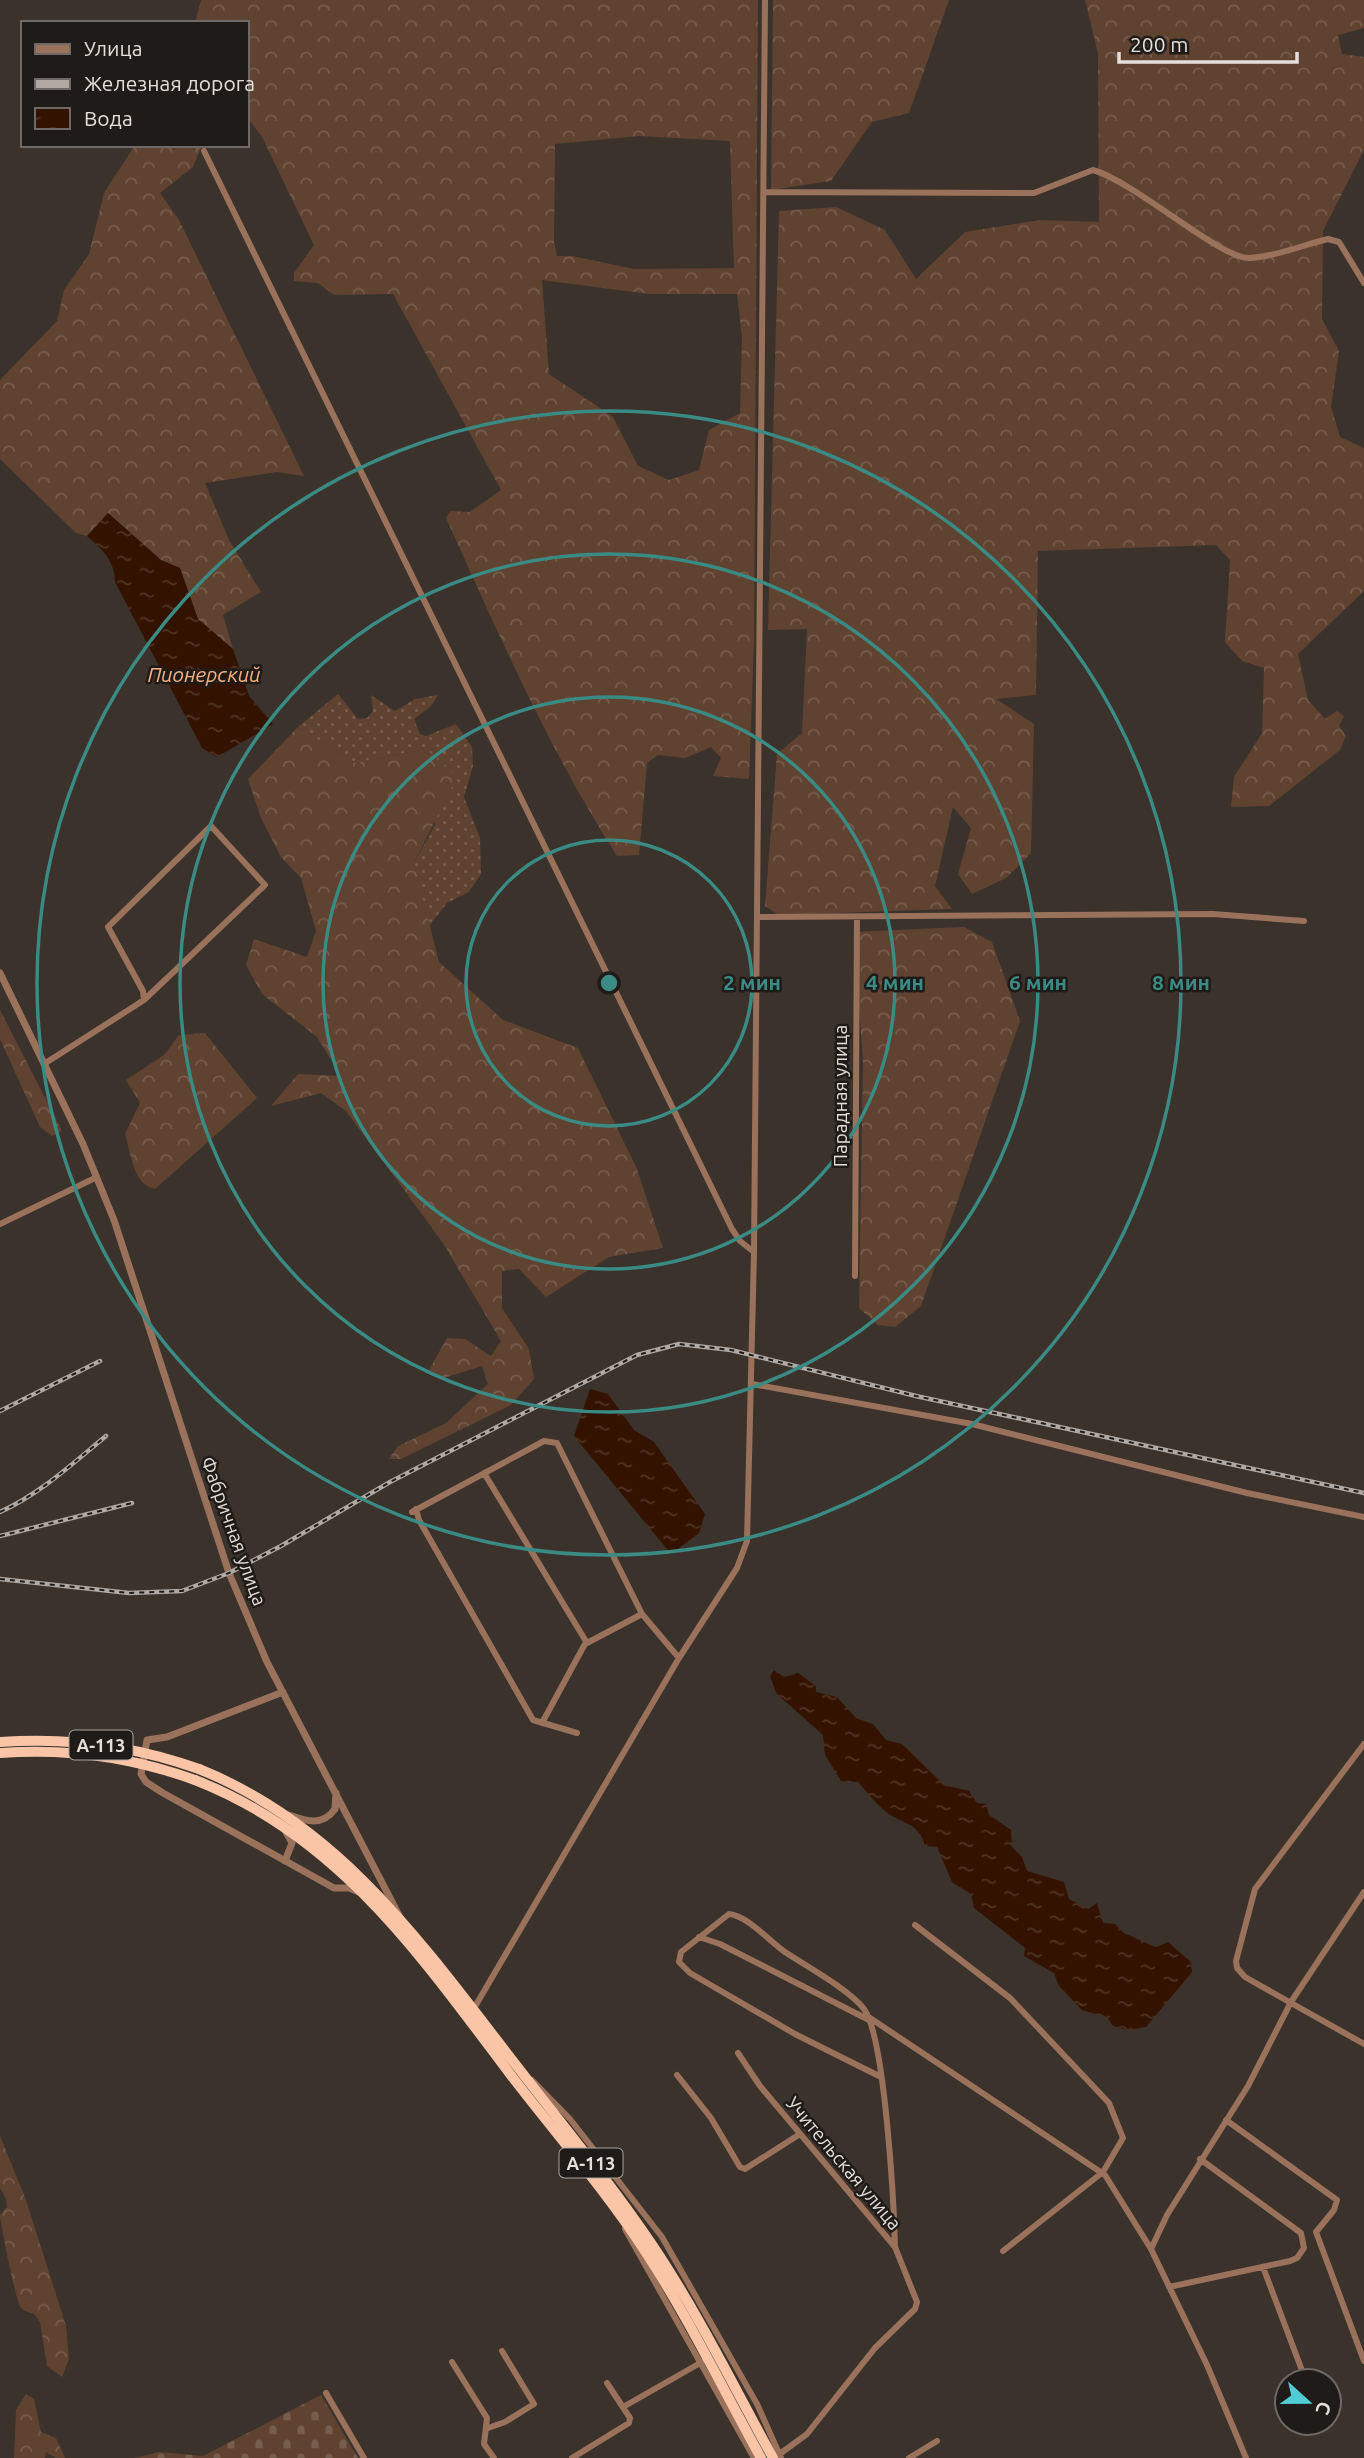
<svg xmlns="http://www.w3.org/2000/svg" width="1364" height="2458" font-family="Ubuntu,sans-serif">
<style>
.grass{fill:url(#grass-dots)}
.forest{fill:url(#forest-crowns);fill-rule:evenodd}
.cemetery{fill:url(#cemetery-stones)}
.water{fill:url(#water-ripples)}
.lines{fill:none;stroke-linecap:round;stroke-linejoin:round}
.minor{stroke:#9a725b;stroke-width:6}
.tertiary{stroke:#9a725b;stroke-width:7}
.trunk{stroke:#fac5a6;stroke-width:10}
.rail-casing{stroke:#afa8a3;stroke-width:4.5}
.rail{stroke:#1f1b18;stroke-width:2;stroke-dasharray:5;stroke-linecap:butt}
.trunk-bridge{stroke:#fac5a6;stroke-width:10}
.ring{fill:none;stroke:#3a8b84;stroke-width:3.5}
.labels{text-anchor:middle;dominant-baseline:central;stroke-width:5;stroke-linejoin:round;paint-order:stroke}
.shield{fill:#1f1b18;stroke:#aaa4a0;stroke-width:2}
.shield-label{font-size:18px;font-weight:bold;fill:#e5dfdb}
.street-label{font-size:19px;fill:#e5dfdb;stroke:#1f1b18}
.water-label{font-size:21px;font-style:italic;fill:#faaf83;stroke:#1f1b18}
.centre{fill:#3a8b84;stroke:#1f1b18;stroke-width:3.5}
.ring-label{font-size:21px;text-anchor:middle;font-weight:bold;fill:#3a8b84;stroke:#1f1b18;stroke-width:5;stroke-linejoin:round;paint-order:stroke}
</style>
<defs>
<pattern id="grass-dots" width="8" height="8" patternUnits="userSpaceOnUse" patternTransform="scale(1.75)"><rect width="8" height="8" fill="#604231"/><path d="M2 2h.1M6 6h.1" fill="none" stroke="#775d4e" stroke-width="1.8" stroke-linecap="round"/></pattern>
<pattern id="forest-crowns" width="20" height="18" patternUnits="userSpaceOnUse" patternTransform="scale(1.75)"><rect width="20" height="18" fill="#604231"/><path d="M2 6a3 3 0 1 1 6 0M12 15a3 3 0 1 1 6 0" fill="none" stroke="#775d4e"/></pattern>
<pattern id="cemetery-stones" width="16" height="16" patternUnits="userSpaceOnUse" patternTransform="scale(1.75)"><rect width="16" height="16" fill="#604231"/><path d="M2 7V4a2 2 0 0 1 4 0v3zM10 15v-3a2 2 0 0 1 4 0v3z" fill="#775d4e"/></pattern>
<pattern id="water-ripples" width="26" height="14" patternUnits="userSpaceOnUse" patternTransform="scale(1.75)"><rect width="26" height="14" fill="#331300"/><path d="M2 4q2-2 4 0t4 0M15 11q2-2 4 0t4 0" fill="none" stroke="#503525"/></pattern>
</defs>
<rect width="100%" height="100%" fill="#3b322c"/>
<!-- grass -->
<path class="grass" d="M 338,694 L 358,719 L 367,718 L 373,711 L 371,695 L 395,711 L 415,699 L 438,695 L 431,706 L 414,719 L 420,734 L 426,736 L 456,724 L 472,747 L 473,766 L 464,797 L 480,838 L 481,874 L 469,892 L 447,903 L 429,926 L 414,863 L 435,825 L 426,749 L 355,763 L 298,727 Z"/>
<!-- forest -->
<path class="forest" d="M 201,0 L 758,0 L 754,640 L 749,779 L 713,776 L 721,758 L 711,747 L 685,758 L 658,755 L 647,763 L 639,855 L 617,856 C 549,750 498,633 446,518 L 450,511 L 470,512 L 501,490 L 393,294 L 334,295 L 318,283 L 294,281 L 294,273 L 314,245 L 262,137 L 247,117 L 247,23 L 195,23 ZM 639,136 L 730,141 L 734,268 L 634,269 L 572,256 L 557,256 L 554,242 L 555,144 ZM 542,280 L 649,294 L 737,294 L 742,337 L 740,413 L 709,430 L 699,470 L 669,480 L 638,466 L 613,417 L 549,374 Z
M 773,0 L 949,0 L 909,113 L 872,122 L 831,181 L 771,190 Z
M 1085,0 L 1364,0 L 1364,28 L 1338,35 L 1342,54 L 1364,57 L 1364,150 L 1323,231 L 1322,319 L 1339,351 L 1331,407 L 1340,437 L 1364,448 L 1364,591 L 1298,654 L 1308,700 L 1325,719 L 1337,711 L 1344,716 L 1339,726 L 1346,736 L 1340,750 L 1269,806 L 1231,807 L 1234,777 L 1262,733 L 1264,668 L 1242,661 L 1225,642 L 1230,560 L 1216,545 L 1038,551 L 1036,695 L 996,699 L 1034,724 L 1031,853 L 1006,878 L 972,894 L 958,874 L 971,828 L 953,807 L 935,886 L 952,909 L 779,915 L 765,906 L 777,754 L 802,733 L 807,629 L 768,630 L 779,211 L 836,207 L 885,230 L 916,279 L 965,232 L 1040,220 L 1099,222 L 1098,53 Z
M 135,145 L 202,145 L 193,167 L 160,193 L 179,220 L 304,476 L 277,472 L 205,483 L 229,540 L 261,592 L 223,615 L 233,649 L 198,619 L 180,568 L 161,560 L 108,513 L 87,536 L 76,533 L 0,459 L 0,380 L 57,321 L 64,290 L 89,254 L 104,193 Z
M 298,727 L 355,763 L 426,749 L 457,777 L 414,863 L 439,962 L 503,1020 L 578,1048 L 637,1169 L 663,1248 L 609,1257 L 546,1297 L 519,1269 L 502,1271 L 502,1308 L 529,1349 L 534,1379 L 511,1405 L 401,1459 L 389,1459 L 398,1446 L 446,1423 L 488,1384 L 482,1366 L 444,1378 L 428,1372 L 447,1338 L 465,1339 L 491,1356 L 501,1341 L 443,1243 L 346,1111 L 321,1093 L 271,1106 L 298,1074 L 341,1076 L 317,1037 L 262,994 L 246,965 L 254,939 L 307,957 L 316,931 L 301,878 L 281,857 L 261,818 L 248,779 Z
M 964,927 L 992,942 L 1020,1021 L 921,1306 L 895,1327 L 878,1325 L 859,1308 L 863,1062 L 854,932 Z
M 0,1010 L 62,1131 L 52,1136 L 40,1127 L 0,1039 Z
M 205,1033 L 257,1098 L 155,1189 C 133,1185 131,1153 125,1134 L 140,1103 L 126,1080 L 164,1055 L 179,1035 Z
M 0,2136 L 26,2200 L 66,2326 L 69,2359 L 62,2377 L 47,2366 L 40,2322 L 34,2314 C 28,2312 24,2312 20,2306 C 16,2300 0,2223 0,2215 L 7,2207 L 6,2199 L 0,2188 Z
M 26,2394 L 34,2399 L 41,2432 L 56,2438 L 65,2458 L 56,2458 L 46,2452 L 45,2458 L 14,2458 L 16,2410 Z"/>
<!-- cemetery -->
<path class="cemetery" d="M 321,2395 L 358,2458 L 135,2458 L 159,2452 L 203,2456 Z"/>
<!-- water -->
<path class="water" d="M 108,513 L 161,560 L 180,568 L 198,619 L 233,649 L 249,696 L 273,724 L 217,757 L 202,748 L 115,582 C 115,561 102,549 87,536 Z
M 590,1389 L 608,1394 L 634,1430 L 654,1442 L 705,1514 L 699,1533 L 671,1554 L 574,1436 Z
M 774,1670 L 784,1677 L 798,1673 L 816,1686 L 816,1692 L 837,1697 L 856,1718 L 873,1724 L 886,1740 L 902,1744 L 944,1785 L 969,1791 L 977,1803 L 986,1804 L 989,1815 L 1011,1830 L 1012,1847 L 1022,1857 L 1027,1871 L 1064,1882 L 1069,1899 L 1088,1909 L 1097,1903 L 1103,1923 L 1115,1924 L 1124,1933 L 1156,1947 L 1168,1942 L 1191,1962 L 1192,1972 L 1146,2027 L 1127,2030 L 1113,2026 L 1107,2017 L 1082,2010 L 1059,1986 L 1054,1973 L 1024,1956 L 1025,1948 L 974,1908 L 971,1894 L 952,1882 L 937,1847 L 925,1846 C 919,1821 898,1823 885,1811 C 875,1803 867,1792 858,1782 L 841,1781 L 825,1755 L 823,1735 L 776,1693 L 770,1676 Z"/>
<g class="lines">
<!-- minor -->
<path class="minor" d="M 204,151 L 732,1229 L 740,1241 L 754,1252
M 764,192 L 1034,193 L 1093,170 C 1135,182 1221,259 1249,258 C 1274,257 1303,245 1328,239 L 1339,242 L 1364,283
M 757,917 L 1213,914 L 1304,921
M 44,1064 L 144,1000 L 265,885 L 211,826 L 108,927 L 143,991 L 144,1000
M 0,1224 L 97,1177
M 855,1276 L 857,917
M 752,1384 L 972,1424 L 1247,1493 L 1364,1517
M 484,1473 L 587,1643 L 642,1614
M 416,1509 L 419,1520 L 533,1720 L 577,1733
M 412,1512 L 544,1441 L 557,1443 L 642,1614 L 679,1658
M 542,1723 L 586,1642
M 1364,1744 L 1255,1889 L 1236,1961 L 1237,1968 L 1245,1977 L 1364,2044
M 915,1925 L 1010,1998 L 1109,2103 L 1123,2138 L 1103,2172 L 1003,2251
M 699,1937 L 720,1944 L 869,2020
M 473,2010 L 679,1658 L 737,1568 L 747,1541 L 754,1252 L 765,0
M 870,2018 L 1105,2175 L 1151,2249 L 1207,2365 L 1246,2458
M 738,2053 L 760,2086 L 895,2247 L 917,2302 L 915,2309 L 875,2348 L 807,2434 L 781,2453
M 677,2075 L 711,2118 L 740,2167 L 745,2169 L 800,2134
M 881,2077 L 795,2034 L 690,1973 L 679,1962 L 681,1952 L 729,1914 C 748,1916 769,1941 785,1952 C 806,1966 850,1990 864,2009 C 885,2037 894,2205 895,2247
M 532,2080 L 570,2119 L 662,2237 L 757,2404 L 781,2458
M 1226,2120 L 1337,2200 L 1334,2210 L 1316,2232 L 1364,2361
M 625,2229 L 754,2458
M 1151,2249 L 1167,2215 L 1248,2086 L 1291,2002 L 1364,1892
M 1263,2267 L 1306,2381
M 1169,2287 L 1290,2261 L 1297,2258 L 1304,2248 L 1301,2233 L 1200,2159
M 452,2362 L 487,2418 L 484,2444 L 494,2458
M 326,2393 L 364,2458
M 623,2407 L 702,2362
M 488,2428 L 505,2422 L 534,2404 L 502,2351
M 572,2458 L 629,2423 L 630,2418 L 607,2383
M 909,2458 L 937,2441"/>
<!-- tertiary -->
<path class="tertiary" d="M 0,973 L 83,1144 L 114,1220 L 229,1573 L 267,1662 L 400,1917
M 283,1692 L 167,1737 L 147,1740 L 141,1774 L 146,1782 L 163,1793 L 334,1888 L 349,1888 L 359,1892
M 289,1815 C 306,1821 322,1827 335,1809 L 336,1793
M 285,1861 L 292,1843 L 285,1830"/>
<!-- trunk -->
<path class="trunk" d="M 199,1769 C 336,1824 419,1939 506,2052 C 555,2116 608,2179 653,2246 C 698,2313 734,2387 773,2458
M 195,1780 C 339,1836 421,1956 510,2074 C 555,2133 605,2189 645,2251 C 688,2317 723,2389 761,2458"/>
<!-- rail casing -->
<g class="rail-casing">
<path id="rail" d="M 0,1411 L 100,1361
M 0,1512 C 40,1494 72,1464 106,1436
M 0,1536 L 132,1503
M 0,1579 L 129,1593 L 182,1591 L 229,1573 L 281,1546 L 390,1482 L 637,1355 L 679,1344 L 731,1350 L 916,1396 L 1364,1493"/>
</g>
<!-- rail -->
<use href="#rail" class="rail"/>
<!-- trunk-bridge -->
<path class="trunk-bridge" d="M 0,1742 C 68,1737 135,1746 199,1769
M 0,1753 C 67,1748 132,1757 195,1780"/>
</g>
<!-- distance rings -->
<g class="ring">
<circle cx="609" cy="983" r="143"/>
<circle cx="609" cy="983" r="286"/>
<circle cx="609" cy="983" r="429"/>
<circle cx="609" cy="983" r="572"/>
</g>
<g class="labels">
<!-- shield labels -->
<g class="shield">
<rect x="69.5" y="1730.5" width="63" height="29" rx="5"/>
<rect x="559.5" y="2148.5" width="63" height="29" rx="5"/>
</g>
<g class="shield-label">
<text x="101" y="1745">А-113</text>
<text x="591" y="2163">А-113</text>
</g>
<!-- street labels -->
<g class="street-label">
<text transform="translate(840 1096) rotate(-90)">Парадная улица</text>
<text transform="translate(234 1531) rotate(70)">Фабричная улица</text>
<text transform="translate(844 2163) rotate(50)">Учительская улица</text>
</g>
<!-- water labels -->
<g class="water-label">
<text x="204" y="674">Пионерский</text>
</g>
</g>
<circle cx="609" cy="983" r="10" class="centre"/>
<g class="ring-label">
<text x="752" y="990">2 мин</text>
<text x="895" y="990">4 мин</text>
<text x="1038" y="990">6 мин</text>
<text x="1181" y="990">8 мин</text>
</g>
<!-- legend -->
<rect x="21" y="21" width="228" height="126" fill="#1f1b18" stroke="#6e6966" stroke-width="2"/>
<rect x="35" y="44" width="35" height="10" fill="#9a725b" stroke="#6e6966" stroke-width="2"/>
<text x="84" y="56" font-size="21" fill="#e5dfdb">Улица</text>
<rect x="35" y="79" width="35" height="10" fill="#afa8a3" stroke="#6e6966" stroke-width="2"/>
<text x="84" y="91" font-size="21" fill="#e5dfdb">Железная дорога</text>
<rect x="35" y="108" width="35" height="21" fill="url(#water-ripples)" stroke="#6e6966" stroke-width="2"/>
<text x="84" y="126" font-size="21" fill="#e5dfdb">Вода</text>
<!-- north arrow -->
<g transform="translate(1308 2402) rotate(111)"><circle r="33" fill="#1f1b18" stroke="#6e6966" stroke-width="2"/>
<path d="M0-5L12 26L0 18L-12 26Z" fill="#51ccd4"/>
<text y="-10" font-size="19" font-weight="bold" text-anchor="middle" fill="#e5dfdb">С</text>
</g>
<!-- scale -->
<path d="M1119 52v10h178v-10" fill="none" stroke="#e5dfdb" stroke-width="3.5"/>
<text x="1130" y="52" font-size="21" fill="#e5dfdb" stroke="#1f1b18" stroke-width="5" paint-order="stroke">200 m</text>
</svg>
